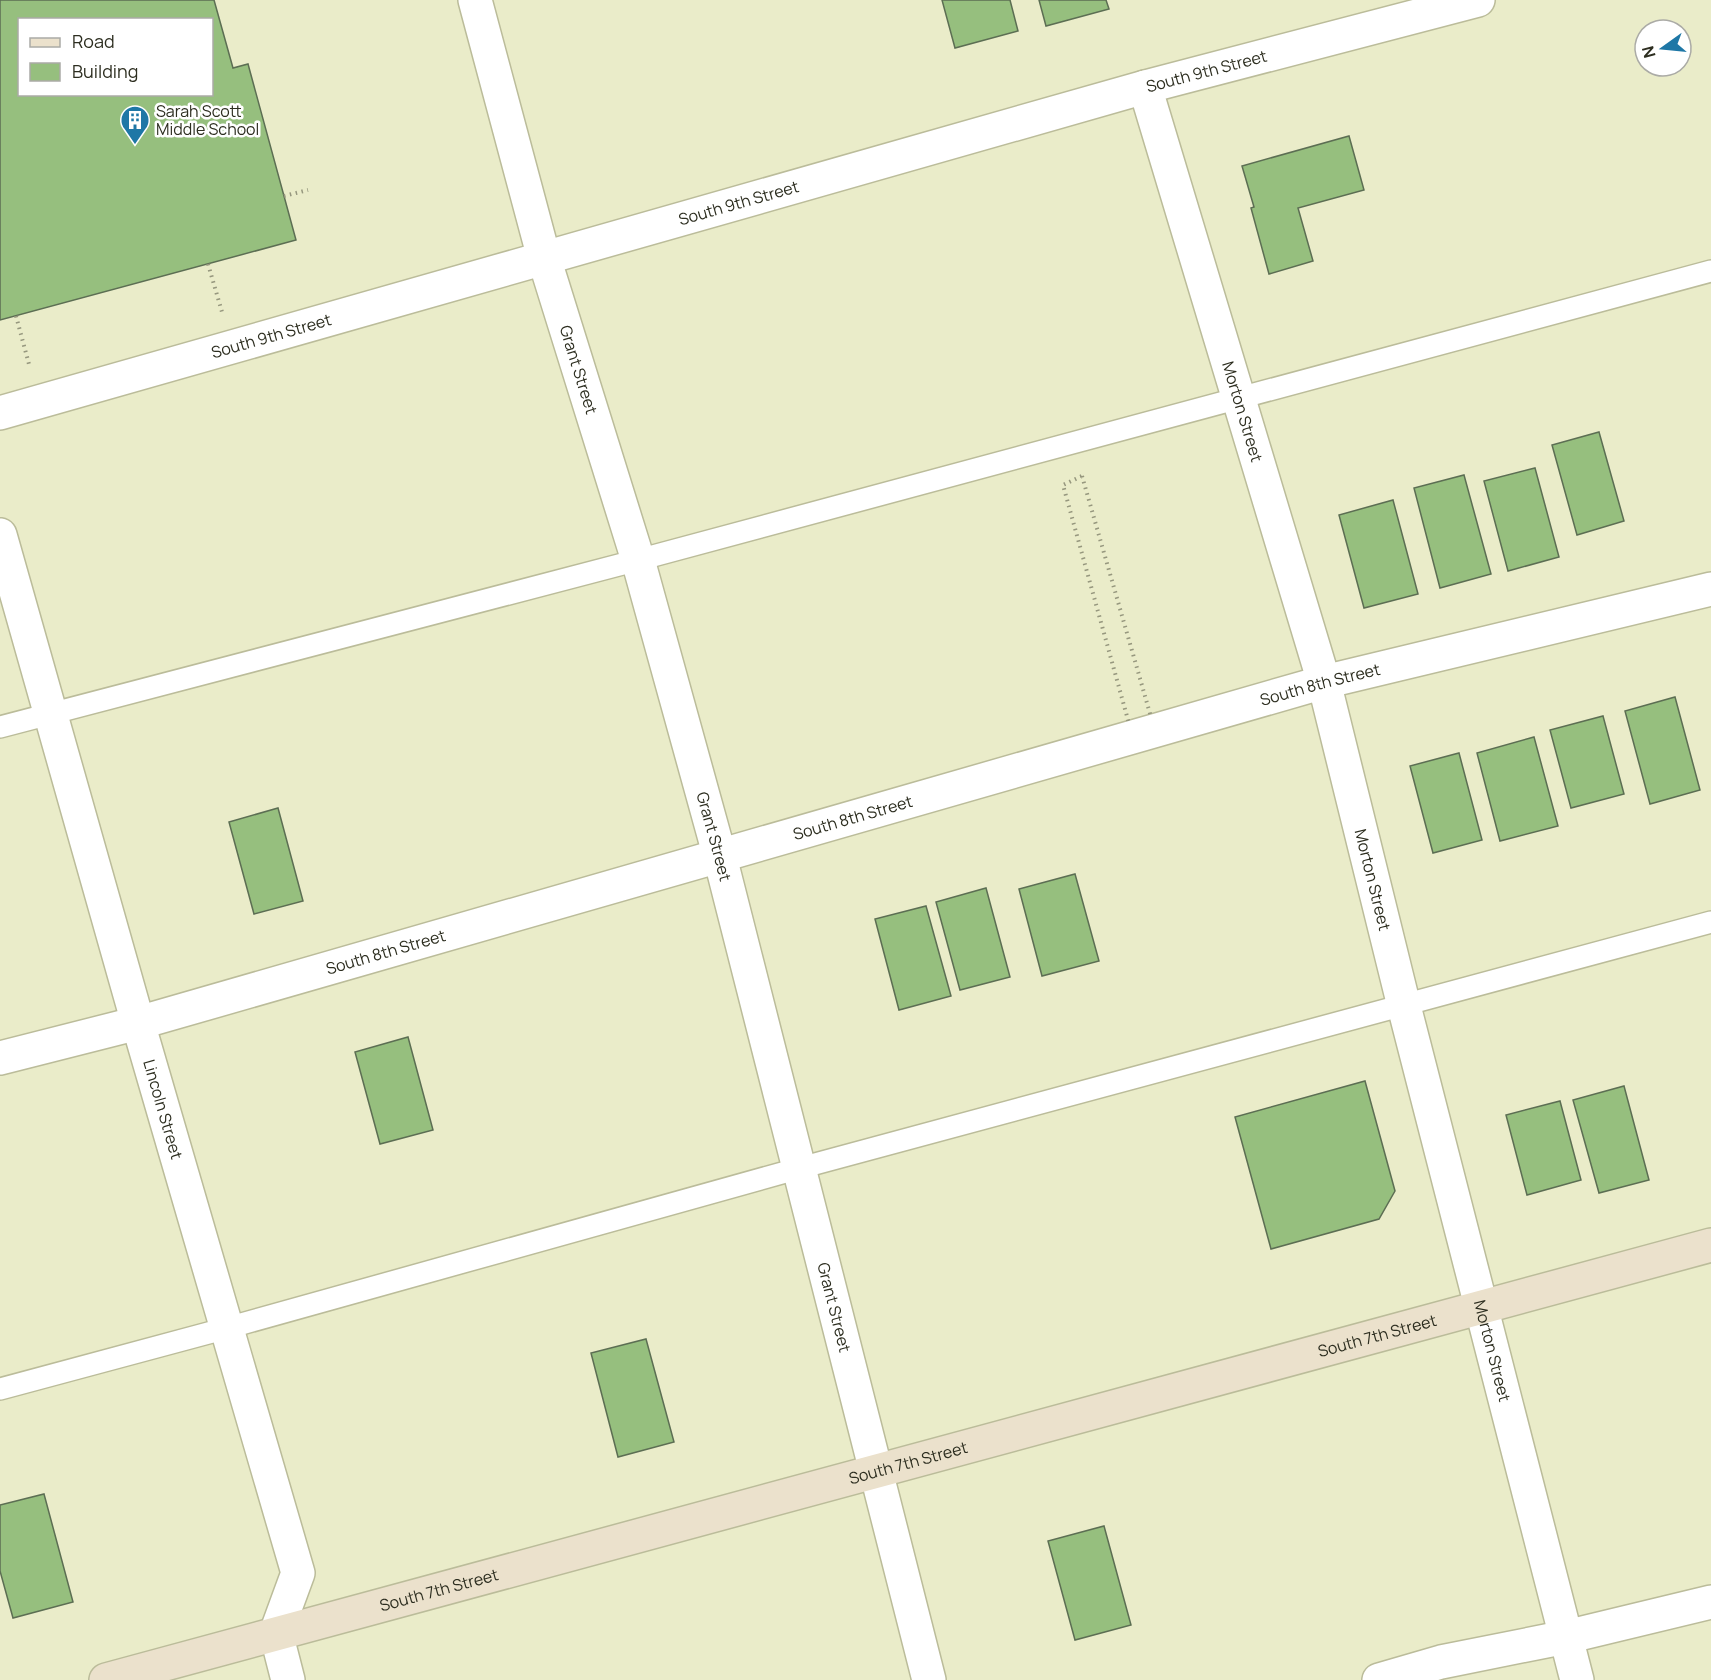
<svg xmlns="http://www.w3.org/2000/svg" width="1711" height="1680" font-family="Manrope,sans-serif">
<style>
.building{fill:#96bf7e;stroke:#5c6e53;stroke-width:1.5;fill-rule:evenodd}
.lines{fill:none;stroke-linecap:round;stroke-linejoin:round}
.lane-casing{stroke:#bbbc9a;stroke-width:24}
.street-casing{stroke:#bbbc9a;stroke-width:36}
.secondary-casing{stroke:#bbbc9a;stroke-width:36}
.path{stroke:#96977e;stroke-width:4;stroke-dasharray:1.5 4.5;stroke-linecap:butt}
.lane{stroke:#fff;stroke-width:21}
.street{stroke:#fff;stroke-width:33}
.secondary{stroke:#ebe1cc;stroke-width:33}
.labels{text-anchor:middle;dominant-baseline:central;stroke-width:5;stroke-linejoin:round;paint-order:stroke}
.street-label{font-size:16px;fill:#2d2e20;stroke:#fff}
.poi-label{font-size:16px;fill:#2d2e20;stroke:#fff;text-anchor:start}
</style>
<rect width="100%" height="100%" fill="#eaecc9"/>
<!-- building -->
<path class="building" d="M 0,0 L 214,0 L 233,68 L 248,64 L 296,240 L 0,320 ZM 20,20 L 212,20 L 212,94 L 20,94 Z
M 942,0 L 1010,0 L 1018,31 L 955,48 Z
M 1039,0 L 1106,0 L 1109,9 L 1046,26 Z
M 1349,136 L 1364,190 L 1298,208 L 1313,261 L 1269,274 L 1251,208 L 1254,207 L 1242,166 Z
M 1599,432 L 1624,521 L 1577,535 L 1552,445 Z
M 1535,468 L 1559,557 L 1508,571 L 1484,481 Z
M 1464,475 L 1491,574 L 1440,588 L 1414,488 Z
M 1393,500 L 1418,594 L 1364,608 L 1339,515 Z
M 1675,697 L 1700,790 L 1650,804 L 1625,711 Z
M 1603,716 L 1624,794 L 1571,808 L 1550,730 Z
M 1534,737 L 1558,826 L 1500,841 L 1477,753 Z
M 1459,753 L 1482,840 L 1433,853 L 1410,766 Z
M 278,808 L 303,901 L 254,914 L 229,822 Z
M 1075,874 L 1099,961 L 1042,976 L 1019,889 Z
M 986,888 L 1010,977 L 960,990 L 936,902 Z
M 926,906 L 951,996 L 899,1010 L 875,919 Z
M 408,1037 L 433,1130 L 380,1144 L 355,1052 Z
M 1365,1081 L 1395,1191 L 1379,1219 L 1271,1249 L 1235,1117 Z
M 1624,1086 L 1649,1180 L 1599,1193 L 1573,1100 Z
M 1560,1101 L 1581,1180 L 1527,1195 L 1506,1115 Z
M 646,1339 L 674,1442 L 618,1457 L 591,1353 Z
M 44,1494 L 73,1602 L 13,1618 L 0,1571 L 0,1505 Z
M 1104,1526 L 1131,1625 L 1075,1640 L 1048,1541 Z"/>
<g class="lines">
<!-- lane casing -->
<g class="lane-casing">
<path id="lane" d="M 0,727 L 638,560 L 1711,271
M 0,1389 L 227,1328 L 800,1168 L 1711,922"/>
</g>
<!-- street casing -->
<g class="street-casing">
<g id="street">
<path id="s1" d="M 475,0 L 544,258 L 638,560 L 720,857 L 929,1680"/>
<path id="s2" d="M 1145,87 L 1324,682 L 1404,1006 L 1577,1680"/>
<path id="s3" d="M 0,413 L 1145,87 L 1478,0"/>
<path id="s4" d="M 0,535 L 138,1023 L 298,1573 L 276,1633 L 288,1680"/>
<path id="s5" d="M 0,1058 L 138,1023 L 1324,682 L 1711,589"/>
<path d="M 1379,1680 L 1441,1662 L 1566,1637 L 1711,1602"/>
</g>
</g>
<!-- secondary casing -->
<g class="secondary-casing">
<g id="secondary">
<path id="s6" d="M 106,1680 L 1711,1245"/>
</g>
</g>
<!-- path -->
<path class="path" d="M 284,196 L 308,190
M 208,264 L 222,312
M 16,316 L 30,368
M 1082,476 L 1153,724 L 1133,738 L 1063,485 Z"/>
<!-- lane -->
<use href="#lane" class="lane"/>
<!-- street -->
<use href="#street" class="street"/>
<!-- secondary -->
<use href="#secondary" class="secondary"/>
</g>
<!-- icons -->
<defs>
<g id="building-pin" transform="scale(1.5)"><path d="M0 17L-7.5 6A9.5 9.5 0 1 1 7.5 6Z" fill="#1e77a6" stroke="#fff"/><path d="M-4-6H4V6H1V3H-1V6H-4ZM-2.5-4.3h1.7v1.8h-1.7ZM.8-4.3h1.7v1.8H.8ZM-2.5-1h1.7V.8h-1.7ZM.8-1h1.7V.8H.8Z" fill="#fff"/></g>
</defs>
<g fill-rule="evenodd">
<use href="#building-pin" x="135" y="120"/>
</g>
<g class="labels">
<!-- street labels -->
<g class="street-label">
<text stroke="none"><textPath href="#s3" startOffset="1254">South 9th Street</textPath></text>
<text stroke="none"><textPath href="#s3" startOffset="768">South 9th Street</textPath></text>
<text stroke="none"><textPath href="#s3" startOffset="282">South 9th Street</textPath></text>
<text stroke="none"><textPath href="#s1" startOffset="384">Grant Street</textPath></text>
<text stroke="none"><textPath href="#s2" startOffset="339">Morton Street</textPath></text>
<text stroke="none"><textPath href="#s5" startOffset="1372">South 8th Street</textPath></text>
<text stroke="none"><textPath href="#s5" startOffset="886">South 8th Street</textPath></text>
<text stroke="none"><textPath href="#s1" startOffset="870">Grant Street</textPath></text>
<text stroke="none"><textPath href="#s2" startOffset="825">Morton Street</textPath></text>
<text stroke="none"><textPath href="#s5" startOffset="400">South 8th Street</textPath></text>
<text stroke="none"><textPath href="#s4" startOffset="597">Lincoln Street</textPath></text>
<text stroke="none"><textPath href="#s1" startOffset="1356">Grant Street</textPath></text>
<text stroke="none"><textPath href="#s6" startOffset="1317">South 7th Street</textPath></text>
<text stroke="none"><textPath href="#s2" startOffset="1311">Morton Street</textPath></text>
<text stroke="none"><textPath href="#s6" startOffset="831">South 7th Street</textPath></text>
<text stroke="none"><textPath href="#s6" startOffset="345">South 7th Street</textPath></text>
</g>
<!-- poi labels -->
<g class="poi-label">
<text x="156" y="111">Sarah Scott<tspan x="156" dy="18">Middle School</tspan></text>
</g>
</g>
<!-- legend -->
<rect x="18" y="18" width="195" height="78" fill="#ffffff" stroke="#ababa6" stroke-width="1.5"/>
<rect x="30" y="38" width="30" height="9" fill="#ebe1cc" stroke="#ababa6" stroke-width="1.5"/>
<text x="72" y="48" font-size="18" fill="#2d2e20">Road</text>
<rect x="30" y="63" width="30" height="18" fill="#96bf7e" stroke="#ababa6" stroke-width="1.5"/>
<text x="72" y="78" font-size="18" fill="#2d2e20">Building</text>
<!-- north arrow -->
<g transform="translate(1663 48) rotate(255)"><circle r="28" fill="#ffffff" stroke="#ababa6" stroke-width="1.5"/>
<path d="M0-4.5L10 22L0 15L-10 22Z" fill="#1e77a6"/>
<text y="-9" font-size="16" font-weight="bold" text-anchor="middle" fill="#2d2e20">N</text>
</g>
</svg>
